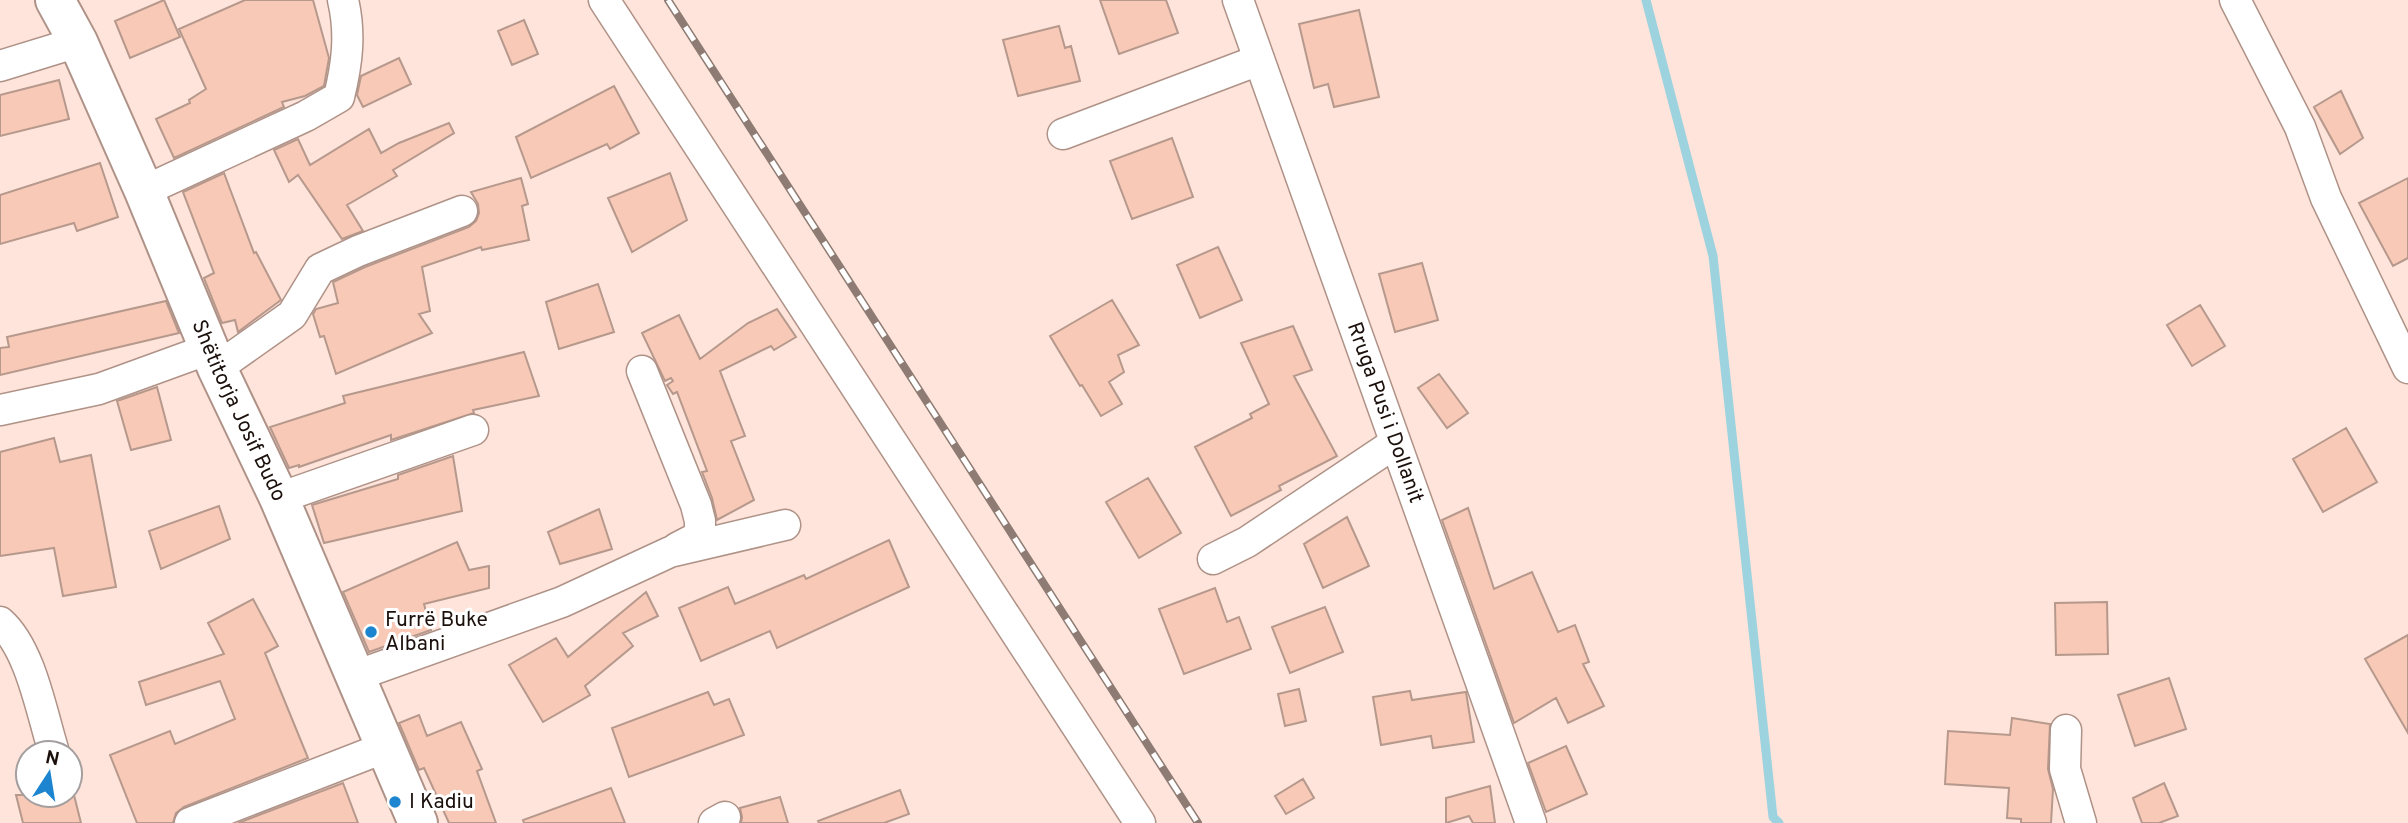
<svg xmlns="http://www.w3.org/2000/svg" width="2408" height="823" font-family="Overpass,sans-serif">
<style>
.lines{fill:none;stroke-linecap:round;stroke-linejoin:round}
.stream{stroke:#9dd3df;stroke-width:9}
.building{fill:#f7c9b6;stroke:#b6988c;stroke-width:2}
.minor-casing{stroke:#af9287;stroke-width:33}
.secondary-casing{stroke:#af9287;stroke-width:42}
.minor{stroke:#fff;stroke-width:30}
.secondary{stroke:#fff;stroke-width:38}
.rail-casing{stroke:#8e7c74;stroke-width:8}
.rail{stroke:#fff;stroke-width:5;stroke-dasharray:16;stroke-linecap:butt}
.poi-dot{fill:#1d85d0;stroke:#fff;stroke-width:2.5}
.labels{text-anchor:middle;dominant-baseline:central;stroke-width:6;stroke-linejoin:round;paint-order:stroke}
.street-label{font-size:21px;fill:#1b100c;stroke:#fff}
.poi-label{font-size:21px;fill:#1b100c;stroke:#fff;text-anchor:start}
</style>
<rect width="100%" height="100%" fill="#fee4da"/>
<g class="lines">
<!-- stream -->
<path class="stream" d="M 1646,0 L 1713,256 L 1773,817 L 1779,823"/>
</g>
<!-- building -->
<path class="building" d="M 164,0 L 180,37 L 130,58 L 115,21 Z
M 245,0 L 313,0 L 329,58 L 324,86 L 305,96 L 282,102 L 284,107 L 174,158 L 156,119 L 190,103 L 189,100 L 206,89 L 179,29 Z
M 1100,0 L 1166,0 L 1178,33 L 1119,54 Z
M 1359,10 L 1379,97 L 1334,107 L 1328,84 L 1314,88 L 1299,24 Z
M 524,20 L 538,54 L 512,65 L 498,31 Z
M 1059,26 L 1065,48 L 1071,46 L 1080,81 L 1018,96 L 1003,40 Z
M 399,58 L 411,84 L 363,107 L 357,95 L 361,76 Z
M 59,80 L 69,119 L 0,136 L 0,95 Z
M 614,86 L 639,133 L 610,149 L 607,144 L 531,178 L 516,137 Z
M 2341,91 L 2363,138 L 2340,154 L 2314,107 Z
M 449,123 L 454,133 L 393,170 L 397,176 L 347,205 L 363,231 L 342,239 L 298,175 L 289,182 L 274,150 L 298,139 L 310,165 L 369,129 L 381,153 L 399,143 Z
M 1172,138 L 1193,197 L 1132,219 L 1110,161 Z
M 100,163 L 118,217 L 77,231 L 74,223 L 0,244 L 0,195 Z
M 224,173 L 254,253 L 256,252 L 281,300 L 238,332 L 235,320 L 222,323 L 204,278 L 214,273 L 183,192 Z
M 670,173 L 687,220 L 632,252 L 608,198 Z
M 521,178 L 528,204 L 522,206 L 529,240 L 482,250 L 481,247 L 422,267 L 430,311 L 419,314 L 432,333 L 336,374 L 324,336 L 320,337 L 313,314 L 316,309 L 338,303 L 333,282 L 365,267 L 469,227 L 476,221 L 479,213 L 478,204 L 471,192 Z
M 2408,178 L 2408,258 L 2393,266 L 2359,203 Z
M 1218,247 L 1242,300 L 1200,318 L 1177,265 Z
M 1422,263 L 1438,320 L 1395,332 L 1379,274 Z
M 598,284 L 614,332 L 559,349 L 546,302 Z
M 1112,300 L 1139,345 L 1118,355 L 1124,372 L 1109,382 L 1122,404 L 1101,416 L 1082,385 L 1080,386 L 1050,336 Z
M 166,301 L 179,333 L 0,375 L 0,348 L 9,347 L 7,337 Z
M 2200,305 L 2225,346 L 2192,366 L 2167,325 Z
M 777,309 L 796,337 L 774,350 L 771,346 L 720,371 L 745,436 L 731,441 L 754,500 L 717,520 L 712,498 L 702,472 L 707,471 L 677,392 L 673,394 L 667,385 L 673,381 L 671,378 L 665,381 L 642,333 L 679,315 L 700,359 L 748,323 Z
M 1293,326 L 1312,370 L 1294,376 L 1337,456 L 1279,486 L 1281,490 L 1231,516 L 1195,447 L 1252,418 L 1250,414 L 1269,404 L 1241,343 Z
M 524,352 L 539,396 L 473,410 L 474,413 L 391,440 L 391,435 L 299,467 L 299,465 L 289,468 L 270,427 L 345,403 L 343,396 Z
M 1439,374 L 1468,413 L 1447,428 L 1418,388 Z
M 157,387 L 171,440 L 131,450 L 117,401 Z
M 2346,428 L 2377,482 L 2323,512 L 2293,459 Z
M 54,438 L 60,462 L 91,455 L 116,587 L 63,596 L 54,548 L 0,556 L 0,452 Z
M 453,456 L 462,511 L 324,543 L 312,505 L 398,479 L 398,475 Z
M 1148,478 L 1181,533 L 1139,558 L 1106,502 Z
M 219,506 L 230,539 L 161,569 L 149,531 Z
M 1468,508 L 1494,589 L 1532,572 L 1558,632 L 1575,625 L 1589,662 L 1583,664 L 1604,706 L 1568,723 L 1556,698 L 1514,723 L 1442,520 Z
M 599,509 L 612,549 L 560,564 L 548,532 Z
M 1347,517 L 1369,566 L 1323,588 L 1304,544 Z
M 889,540 L 909,587 L 777,648 L 770,631 L 701,661 L 679,608 L 728,587 L 735,604 L 804,575 L 806,579 Z
M 457,542 L 469,570 L 489,566 L 489,588 L 424,604 L 431,630 L 369,652 L 343,592 Z
M 1215,588 L 1227,622 L 1239,617 L 1251,649 L 1184,674 L 1159,609 Z
M 646,592 L 658,616 L 623,633 L 633,646 L 585,686 L 590,695 L 543,722 L 509,665 L 556,638 L 568,657 Z
M 253,599 L 278,646 L 265,653 L 308,758 L 184,807 L 176,813 L 173,823 L 137,823 L 110,755 L 170,731 L 175,744 L 235,719 L 220,681 L 146,705 L 139,682 L 224,654 L 208,623 Z
M 2107,602 L 2108,654 L 2056,655 L 2055,603 Z
M 1325,607 L 1343,652 L 1290,673 L 1272,627 Z
M 2408,635 L 2408,733 L 2365,659 Z
M 2169,678 L 2186,729 L 2135,746 L 2118,695 Z
M 1299,689 L 1306,721 L 1285,726 L 1278,694 Z
M 1410,691 L 1412,700 L 1466,692 L 1474,742 L 1433,748 L 1431,736 L 1381,745 L 1373,697 Z
M 708,692 L 714,705 L 729,699 L 744,735 L 629,777 L 612,728 Z
M 419,715 L 427,736 L 461,722 L 482,769 L 477,771 L 496,823 L 449,823 L 424,768 L 419,770 L 399,723 Z
M 2012,718 L 2050,724 L 2048,769 L 2053,789 L 2051,823 L 2021,823 L 2021,819 L 2007,818 L 2009,788 L 1945,784 L 1948,731 L 2010,735 Z
M 1566,746 L 1587,794 L 1546,812 L 1528,763 Z
M 1303,779 L 1314,798 L 1286,814 L 1275,796 Z
M 343,783 L 358,823 L 238,823 Z
M 2164,783 L 2178,816 L 2159,823 L 2142,823 L 2133,798 Z
M 1490,786 L 1495,823 L 1473,823 L 1469,816 L 1446,823 L 1446,798 Z
M 611,788 L 625,823 L 524,823 L 523,820 Z
M 900,790 L 909,814 L 884,823 L 819,823 L 818,821 Z
M 16,795 L 74,795 L 81,823 L 23,823 Z
M 780,797 L 788,823 L 741,823 L 742,817 L 740,808 Z"/>
<g class="lines">
<!-- minor casing -->
<g class="minor-casing">
<g id="minor">
<path d="M 604,0 L 1140,823"/>
<path id="s1" d="M 1238,0 L 1531,823"/>
<path d="M 2235,0 L 2300,127 L 2326,198 L 2408,368"/>
<path d="M 0,66 L 78,42"/>
<path d="M 1063,134 L 1259,60"/>
<path d="M 144,191 L 306,116 L 339,97 C 347,64 351,34 343,0"/>
<path d="M 217,368 L 292,315 L 320,269 L 358,251 L 462,211"/>
<path d="M 642,371 L 696,505 L 700,521 L 700,536 L 677,548"/>
<path d="M 0,410 L 99,389 L 209,349"/>
<path d="M 279,498 L 473,430"/>
<path d="M 1213,559 L 1247,542 L 1395,443"/>
<path d="M 0,622 C 30,648 41,710 53,749"/>
<path d="M 355,676 L 562,602 L 670,552 L 785,525"/>
<path d="M 2066,730 L 2065,769 L 2081,823"/>
<path d="M 190,823 L 386,747"/>
<path d="M 714,823 L 725,817"/>
</g>
</g>
<!-- secondary casing -->
<g class="secondary-casing">
<g id="secondary">
<path id="s2" d="M 55,0 L 78,42 L 144,191 L 217,368 L 279,498 L 418,823"/>
</g>
</g>
<!-- minor -->
<use href="#minor" class="minor"/>
<!-- secondary -->
<use href="#secondary" class="secondary"/>
<!-- rail casing -->
<g class="rail-casing">
<path id="rail" d="M 668,0 L 1198,823"/>
</g>
<!-- rail -->
<use href="#rail" class="rail"/>
</g>
<!-- markers -->
<g class="poi-dot">
<circle cx="371" cy="632" r="7"/>
<circle cx="395" cy="802" r="7"/>
</g>
<g class="labels">
<!-- street labels -->
<g class="street-label">
<text stroke="none"><textPath href="#s2" startOffset="450">Shëtitorja Josif Budo</textPath></text>
<text stroke="none"><textPath href="#s1" startOffset="438">Rruga Pusi i Dollanit</textPath></text>
</g>
<!-- poi labels -->
<g class="poi-label">
<text x="385" y="620">Furrë Buke<tspan x="385" dy="24">Albani</tspan></text>
<text x="409" y="802">I Kadiu</text>
</g>
</g>
<!-- north arrow -->
<g transform="translate(49 774) rotate(12)"><circle r="33" fill="#ffffff" stroke="#a49f9e" stroke-width="2"/>
<path d="M0-5L12 26L0 18L-12 26Z" fill="#1d85d0"/>
<text y="-10" font-size="19" font-weight="bold" text-anchor="middle" fill="#1b100c">N</text>
</g>
</svg>
